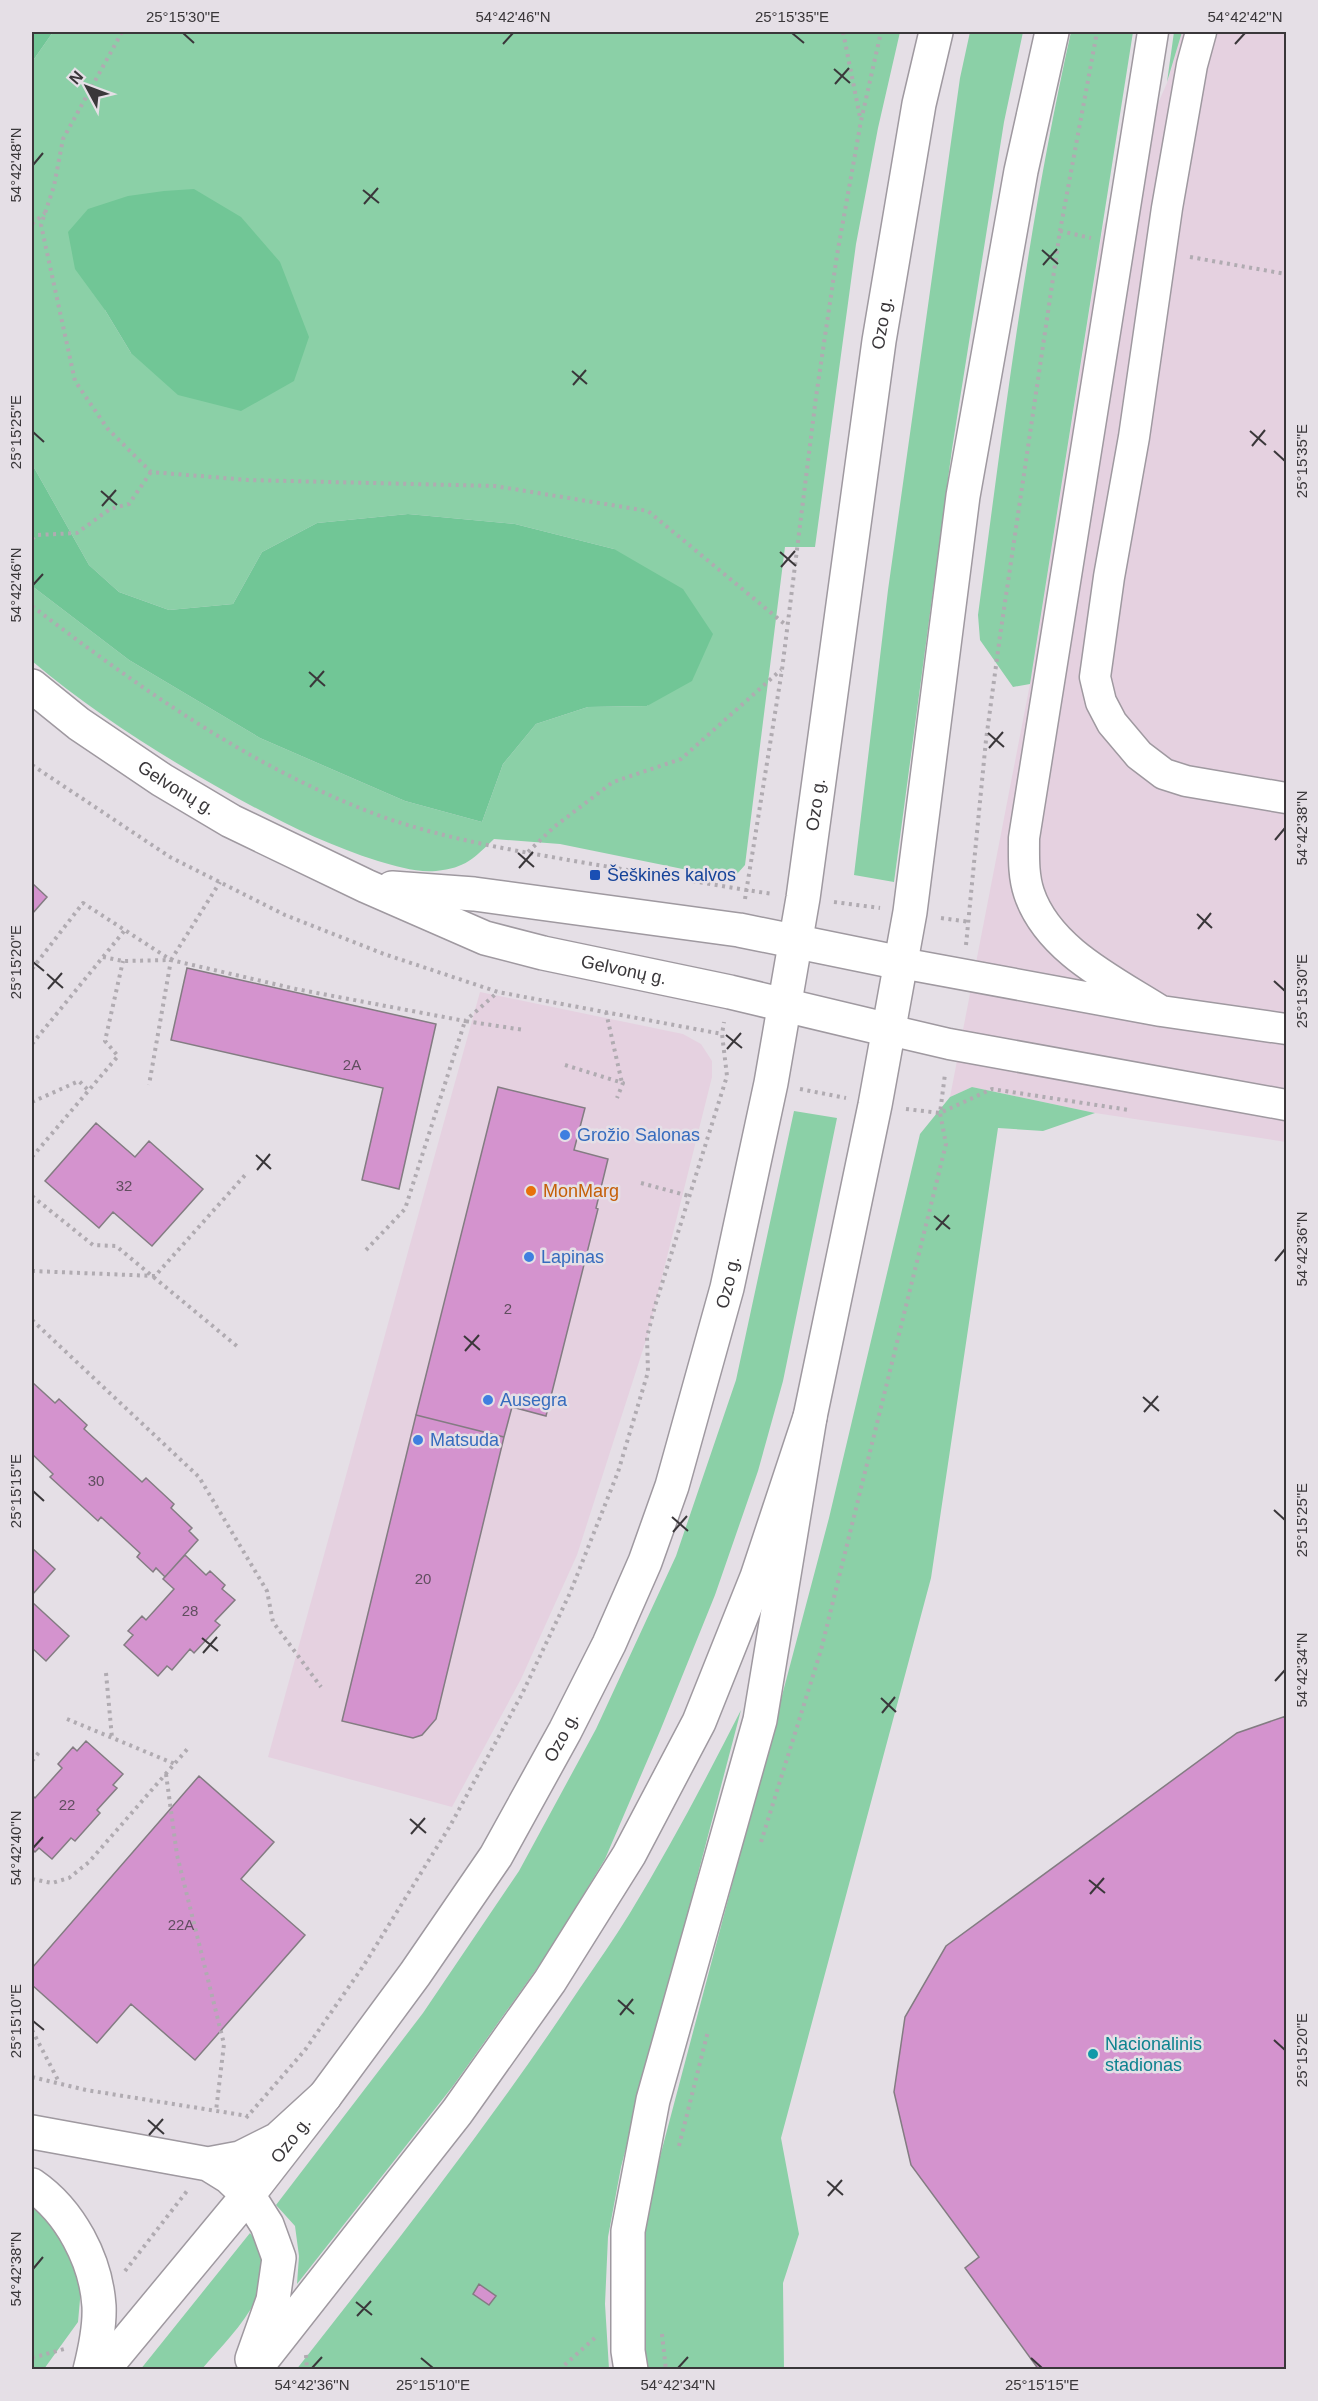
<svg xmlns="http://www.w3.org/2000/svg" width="1318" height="2401" font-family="Helvetica,sans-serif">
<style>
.commercial{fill:#e5d1e0}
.green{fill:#8bd0a7;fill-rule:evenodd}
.forest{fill:#71c696}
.building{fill:#d493ce;stroke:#837c82;stroke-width:1.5}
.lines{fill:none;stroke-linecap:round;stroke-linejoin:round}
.minor-casing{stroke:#9f99a0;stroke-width:33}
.major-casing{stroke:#9f99a0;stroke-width:36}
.highway-casing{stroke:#9f99a0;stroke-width:36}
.path{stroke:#b0abb1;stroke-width:4;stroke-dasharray:3 4.5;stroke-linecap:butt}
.minor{stroke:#fff;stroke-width:30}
.major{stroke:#fff;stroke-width:33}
.highway{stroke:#fff;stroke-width:33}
.ticks{fill:none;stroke:#3a373a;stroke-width:2}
.transit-dot{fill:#1a4fb4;stroke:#e5dfe6;stroke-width:2}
.shop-dot{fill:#3f7fe0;stroke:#e5dfe6;stroke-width:2}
.food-dot{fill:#e8710a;stroke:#e5dfe6;stroke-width:2}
.culture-dot{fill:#0f9aa8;stroke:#e5dfe6;stroke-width:2}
.labels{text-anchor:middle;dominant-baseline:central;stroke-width:5;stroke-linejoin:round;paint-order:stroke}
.number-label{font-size:15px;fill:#604e5f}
.street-label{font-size:18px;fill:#3a373a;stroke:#e5dfe6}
.transit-label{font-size:18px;fill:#164399;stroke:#e5dfe6;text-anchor:start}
.shop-label{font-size:18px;fill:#366cbe;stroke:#e5dfe6;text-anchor:start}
.food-label{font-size:18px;fill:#c56008;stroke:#e5dfe6;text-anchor:start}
.culture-label{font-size:18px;fill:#0d838f;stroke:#e5dfe6;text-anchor:start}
.neatline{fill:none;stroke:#3a373a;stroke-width:2}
.ticks-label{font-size:15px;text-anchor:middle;fill:#3a373a}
</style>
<rect width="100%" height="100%" fill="#e5dfe6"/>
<!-- commercial -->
<path class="commercial" d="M 1182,32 L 1286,32 L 1286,1142 L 1095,1113 L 972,1087 L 950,1097 L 1030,684 L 1103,227 L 1167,83 Z
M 480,992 L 683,1034 L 701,1044 L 712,1061 L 712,1077 L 647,1337 L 577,1555 L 521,1679 L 452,1807 L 268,1757 Z"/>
<!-- green -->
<path class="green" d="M 53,32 L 900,32 L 878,128 L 856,244 L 815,547 L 785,547 L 745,865 L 737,874 L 722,877 L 560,844 L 494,839 C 474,858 466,868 436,871 C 417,873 396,866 378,861 C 323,844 271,817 221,789 C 154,751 90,710 32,661 L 32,586 L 129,660 L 260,738 L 405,801 L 482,822 L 503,764 L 536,724 L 588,707 L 648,706 L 614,549 L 515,524 L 408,514 L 317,523 L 262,552 L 233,604 L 169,610 L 119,592 L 89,565 L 32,464 L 32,62 ZM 194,189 L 131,353 L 105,310 Z
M 970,32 L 1023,32 L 1004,122 L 952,449 L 894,882 L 854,875 L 888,590 L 960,78 Z
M 1071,32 L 1133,32 L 1030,684 L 1013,687 L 980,640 L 978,615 C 1004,419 1028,224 1071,32 Z
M 1174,32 L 1182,32 L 1167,82 Z
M 972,1087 L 1095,1113 L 1043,1131 L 998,1128 L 931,1578 L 781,2138 L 799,2234 L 783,2283 L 784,2369 L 646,2370 L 640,2322 L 642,2235 L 652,2187 L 829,1518 L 920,1134 L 950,1097 Z
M 794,1111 L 837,1118 L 783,1381 L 758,1471 L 715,1595 L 660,1731 L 605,1859 L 550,1950 L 453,2086 L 297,2284 L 299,2256 L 295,2226 L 276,2205 L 423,2013 L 519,1871 L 596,1729 L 676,1556 L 736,1380 Z
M 741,1710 L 621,2167 L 608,2237 L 605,2304 L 609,2369 L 296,2370 C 394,2245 492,2121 580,1988 C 597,1963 614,1939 630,1913 C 670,1847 706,1779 741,1710 Z
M 32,2207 L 56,2228 L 82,2277 L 78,2322 L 44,2369 L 32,2369 Z
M 250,2233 C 290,2283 233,2332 202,2369 L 140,2370 Z"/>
<!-- forest -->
<path class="forest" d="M 32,32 L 53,32 L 32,62 Z
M 194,189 L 241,217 L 280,262 L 309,337 L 294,381 L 241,411 L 178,395 L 131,353 L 105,310 L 75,269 L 68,232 L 88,209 L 128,196 L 164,191 Z
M 32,464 L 89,565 L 119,592 L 169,610 L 233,604 L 262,552 L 317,523 L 408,514 L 515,524 L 614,549 L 683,589 L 713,634 L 692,681 L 647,706 L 588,707 L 536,724 L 503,764 L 482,822 L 405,801 L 260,738 L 129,660 L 32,586 Z"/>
<!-- building -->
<path class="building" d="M 32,883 L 47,897 L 32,914 Z
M 187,968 L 436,1024 L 399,1189 L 362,1180 L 383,1088 L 171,1040 Z
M 498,1087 L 585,1108 L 574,1150 L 608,1159 L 596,1208 L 598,1209 L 546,1416 L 512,1407 L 504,1437 L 416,1415 Z
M 96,1123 L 135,1157 L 149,1141 L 203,1189 L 152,1246 L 113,1212 L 99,1228 L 45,1181 Z
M 32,1382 L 55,1403 L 59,1399 L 87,1425 L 84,1429 L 142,1482 L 146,1478 L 174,1504 L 171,1508 L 192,1528 L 189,1531 L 198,1540 L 165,1577 L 156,1568 L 153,1572 L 137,1557 L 140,1553 L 101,1517 L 98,1521 L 50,1477 L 53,1474 L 32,1454 Z
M 416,1415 L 504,1437 L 436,1719 L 422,1735 L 413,1738 L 342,1721 Z
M 32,1548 L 55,1569 L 32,1595 Z
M 185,1555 L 206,1575 L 210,1571 L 225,1585 L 222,1589 L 235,1600 L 215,1621 L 220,1625 L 194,1653 L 190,1649 L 172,1670 L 167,1666 L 158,1676 L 124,1645 L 133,1635 L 128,1631 L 142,1616 L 146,1620 L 174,1589 L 163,1579 Z
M 32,1602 L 69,1636 L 46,1661 L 32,1648 Z
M 1286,1716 L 1286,2370 L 1039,2370 L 965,2268 L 979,2257 L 911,2165 L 894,2092 L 905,2017 L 946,1946 L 1237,1733 Z
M 86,1741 L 123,1774 L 113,1785 L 117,1788 L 97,1810 L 100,1813 L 75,1841 L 71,1838 L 52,1859 L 39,1848 L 35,1852 L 32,1849 L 32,1795 L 35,1798 L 62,1768 L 58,1764 L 73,1747 L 77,1751 Z
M 199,1776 L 274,1842 L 241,1879 L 305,1935 L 195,2060 L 131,2004 L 97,2043 L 32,1985 L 32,1968 Z
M 479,2284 L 496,2296 L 489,2305 L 473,2294 Z"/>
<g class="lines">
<!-- minor casing -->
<g class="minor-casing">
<path id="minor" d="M 1153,32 L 1024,838 C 1024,856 1023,875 1029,893 C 1048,950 1114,981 1161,1011
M 1201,32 L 1192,65 L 1167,208 L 1134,437 L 1109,577 L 1095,677 L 1101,702 L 1112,723 L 1139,755 L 1164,774 L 1186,781 L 1286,798
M 901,963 L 1161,1011 L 1286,1029
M 889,1030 L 949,1044 L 1286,1105"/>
</g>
<!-- major casing -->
<g class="major-casing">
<g id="major">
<path id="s1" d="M 32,686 L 79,724 L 162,780 L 231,821 L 366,886 L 485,938 L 543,953 L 730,992 L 889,1030"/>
<path d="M 392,888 L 474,894 L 739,930 L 901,963"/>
<path d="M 248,2195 L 267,2225 L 279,2258 L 273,2300 L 252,2359"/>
<path id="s2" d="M 103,2370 L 248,2195 L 325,2096 L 415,1974 L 496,1856 L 565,1731 L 609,1644 L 645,1562 L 672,1486 L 727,1288 L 771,1083 L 803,898 L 879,341 L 919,104 L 936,32"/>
<path d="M 254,2370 L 457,2112 L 550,1981 L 629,1855 L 699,1722 L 757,1577 L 810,1417 L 875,1105 L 910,912 L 963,496 L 1021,171 L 1052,32"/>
</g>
</g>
<!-- highway casing -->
<g class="highway-casing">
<path id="highway" d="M 32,2132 L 208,2164 L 240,2158 L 278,2139 L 325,2096
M 208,2164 L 229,2177 L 248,2195
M 32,2185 C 70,2211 96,2260 99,2306 C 100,2327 95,2350 90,2370
M 631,2370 L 628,2351 L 628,2231 L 653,2100 L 760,1720 L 810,1417"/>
</g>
<!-- path -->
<path class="path" d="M 122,32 L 63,139 L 54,186 L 41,225 L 75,381 L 107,428 L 151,472 L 248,480 L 495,486 L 648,511 L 787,626
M 843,32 L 860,117
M 32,224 L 45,213
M 1060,231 L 1091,238
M 1190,257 L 1286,274
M 32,539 L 37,535 L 77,533 L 110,509 L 129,504 L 151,472
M 32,606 C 141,689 253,769 383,817 C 449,840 517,851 586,863 C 648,873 711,885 773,894
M 32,765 L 170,857 L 285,915 L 384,954 L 498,992 L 722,1034
M 528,852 L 554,827 L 613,782 L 681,759 L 781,670
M 745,899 L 782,670 L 816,397 L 837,255 L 861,121 L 881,32
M 834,902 L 880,908
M 941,918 L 970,922
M 966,945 L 986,740 L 1000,636 L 1060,231 L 1097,32
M 103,957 L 123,961 L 171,960 L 296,989 L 465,1021 L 498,992
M 171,960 L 220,882
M 32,969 L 83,903 L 171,960 L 149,1085
M 606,1012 L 622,1083
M 32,1044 L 125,930
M 565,1065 L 623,1083 L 617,1098
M 800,1089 L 846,1098
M 32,1102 L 79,1081 L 88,1090
M 906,1109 L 940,1113 L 992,1089 L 1129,1110
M 32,1157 L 118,1056 L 105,1041 L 123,961
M 641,1183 L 689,1196
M 32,1196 L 93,1245 L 116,1246 L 238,1347
M 366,1250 L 405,1209 L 465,1021 L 524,1030
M 32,1271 L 155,1276 L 246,1174
M 32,1320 L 199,1477 L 267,1591 L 273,1622 L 321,1687
M 106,1673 L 112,1738
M 67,1719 L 175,1764
M 32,1761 L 40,1751
M 166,1774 L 177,1855 L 224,2044 L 216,2111
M 761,1842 L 821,1650 L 946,1144 L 940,1113 L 945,1074
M 32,1879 L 52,1883 L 69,1878 L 89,1862 L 190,1746
M 32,2030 L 59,2082
M 32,2077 L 86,2090 L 248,2116
M 246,2118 L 305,2050 L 364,1965 L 450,1826 L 522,1694 L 570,1593 L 618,1472 L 648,1372 L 647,1337 L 655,1306 L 727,1076 L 722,1034 L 724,1022
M 679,2146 L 708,2031
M 125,2271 L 187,2191
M 662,2334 L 666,2370
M 306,2355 L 307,2370
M 32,2358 L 64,2349
M 559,2370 L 597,2336"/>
<!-- minor -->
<use href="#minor" class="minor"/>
<!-- major -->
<use href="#major" class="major"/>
<!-- highway -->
<use href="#highway" class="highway"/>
</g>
<!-- ticks -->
<path class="ticks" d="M 183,33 L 194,43M 792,33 L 804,43M 503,44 L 513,33M 1235,44 L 1245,33M 834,69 L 850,83M 835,84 L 849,68M 33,165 L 43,153M 363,190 L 379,203M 364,204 L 378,188M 1042,250 L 1058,264M 1043,265 L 1057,249M 572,371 L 587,384M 573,385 L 586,370M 1250,431 L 1266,445M 33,432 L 44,442M 1252,446 L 1265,430M 1274,451 L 1285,461M 101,491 L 117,505M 102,506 L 116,490M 780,552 L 796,566M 781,567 L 795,551M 33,585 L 43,574M 309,672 L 325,686M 310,687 L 324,671M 988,733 L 1004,747M 989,748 L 1003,732M 1275,840 L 1285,828M 518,853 L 534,867M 519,868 L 533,852M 1197,914 L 1212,928M 1198,929 L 1211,913M 33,962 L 44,971M 47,974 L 63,988M 1274,981 L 1285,991M 48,989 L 62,973M 726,1035 L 742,1048M 727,1049 L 741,1033M 256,1155 L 271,1169M 257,1170 L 270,1154M 934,1216 L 950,1229M 936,1230 L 949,1215M 1275,1261 L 1285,1249M 464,1336 L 480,1350M 465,1351 L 479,1335M 1143,1397 L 1159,1411M 1144,1412 L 1158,1396M 33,1491 L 44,1501M 1274,1510 L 1285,1520M 672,1517 L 688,1531M 673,1532 L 687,1516M 202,1638 L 218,1651M 203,1653 L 217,1637M 1275,1681 L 1285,1670M 881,1698 L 896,1712M 882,1713 L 895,1697M 410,1819 L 426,1833M 411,1834 L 425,1818M 33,1848 L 43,1837M 1089,1880 L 1105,1893M 1090,1894 L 1104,1878M 618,2000 L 634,2014M 620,2015 L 633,1999M 33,2021 L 44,2030M 1274,2040 L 1285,2050M 148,2120 L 164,2134M 149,2135 L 163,2119M 827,2181 L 843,2195M 828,2196 L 842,2180M 33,2269 L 43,2257M 356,2302 L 372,2315M 357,2316 L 371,2301M 421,2358 L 433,2368M 1031,2358 L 1042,2368M 312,2368 L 322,2357M 678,2368 L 688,2357"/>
<!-- markers -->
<rect class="transit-dot" x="589" y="869" width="12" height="12" rx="3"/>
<g class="shop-dot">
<circle cx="565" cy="1135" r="6"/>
<circle cx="529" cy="1257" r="6"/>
<circle cx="488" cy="1400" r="6"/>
<circle cx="418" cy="1440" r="6"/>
</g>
<circle class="food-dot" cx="531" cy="1191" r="6"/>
<circle class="culture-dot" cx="1093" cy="2054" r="6"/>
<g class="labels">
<!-- number labels -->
<g class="number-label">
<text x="352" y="1064">2A</text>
<text x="124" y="1185">32</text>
<text x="508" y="1308">2</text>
<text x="96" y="1480">30</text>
<text x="423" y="1578">20</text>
<text x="190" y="1610">28</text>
<text x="67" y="1804">22</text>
<text x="181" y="1924">22A</text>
</g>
<!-- street labels -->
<g class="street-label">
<text stroke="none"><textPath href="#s2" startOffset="2241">Ozo g.</textPath></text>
<text stroke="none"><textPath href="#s1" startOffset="177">Gelvonų g.</textPath></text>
<text stroke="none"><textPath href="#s2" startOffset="1755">Ozo g.</textPath></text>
<text stroke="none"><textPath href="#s1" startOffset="663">Gelvonų g.</textPath></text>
<text stroke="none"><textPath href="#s2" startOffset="1269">Ozo g.</textPath></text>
<text stroke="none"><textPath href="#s2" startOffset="783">Ozo g.</textPath></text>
<text stroke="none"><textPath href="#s2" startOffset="297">Ozo g.</textPath></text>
</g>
<!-- transit labels -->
<g class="transit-label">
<text x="607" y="875">Šeškinės kalvos</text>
</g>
<!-- shop labels -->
<g class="shop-label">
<text x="577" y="1135">Grožio Salonas</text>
<text x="541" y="1257">Lapinas</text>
<text x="500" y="1400">Ausegra</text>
<text x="430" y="1440">Matsuda</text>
</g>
<!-- food labels -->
<g class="food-label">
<text x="543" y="1191">MonMarg</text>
</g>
<!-- culture labels -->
<g class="culture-label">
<text x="1105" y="2044">Nacionalinis<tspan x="1105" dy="21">stadionas</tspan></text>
</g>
</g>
<!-- border -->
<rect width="1318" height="2401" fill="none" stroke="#e5dfe6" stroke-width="66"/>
<!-- north arrow -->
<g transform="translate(87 87) rotate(311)" stroke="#e5dfe6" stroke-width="4.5" paint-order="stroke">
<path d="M0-4.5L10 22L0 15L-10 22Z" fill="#3a373a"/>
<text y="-9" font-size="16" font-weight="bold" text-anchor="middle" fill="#3a373a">N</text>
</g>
<rect x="33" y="33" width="1252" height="2335" class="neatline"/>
<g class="ticks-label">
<text x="183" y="22">25°15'30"E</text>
<text x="513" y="22">54°42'46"N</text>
<text x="792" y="22">25°15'35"E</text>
<text x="1245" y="22">54°42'42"N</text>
<text transform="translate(16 165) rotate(-90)" y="5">54°42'48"N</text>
<text transform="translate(16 432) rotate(-90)" y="5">25°15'25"E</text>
<text transform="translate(1302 461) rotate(-90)" y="5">25°15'35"E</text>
<text transform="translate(16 585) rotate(-90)" y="5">54°42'46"N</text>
<text transform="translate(1302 828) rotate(-90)" y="5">54°42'38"N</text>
<text transform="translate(16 962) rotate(-90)" y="5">25°15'20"E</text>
<text transform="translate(1302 991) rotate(-90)" y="5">25°15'30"E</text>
<text transform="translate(1302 1249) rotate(-90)" y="5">54°42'36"N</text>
<text transform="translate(16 1491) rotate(-90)" y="5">25°15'15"E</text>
<text transform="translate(1302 1520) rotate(-90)" y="5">25°15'25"E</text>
<text transform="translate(1302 1670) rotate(-90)" y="5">54°42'34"N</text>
<text transform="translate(16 1848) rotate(-90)" y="5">54°42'40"N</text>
<text transform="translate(16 2021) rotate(-90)" y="5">25°15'10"E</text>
<text transform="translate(1302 2050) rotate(-90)" y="5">25°15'20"E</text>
<text transform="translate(16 2269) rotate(-90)" y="5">54°42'38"N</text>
<text x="312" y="2390">54°42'36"N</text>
<text x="433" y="2390">25°15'10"E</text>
<text x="678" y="2390">54°42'34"N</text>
<text x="1042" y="2390">25°15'15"E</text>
</g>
</svg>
